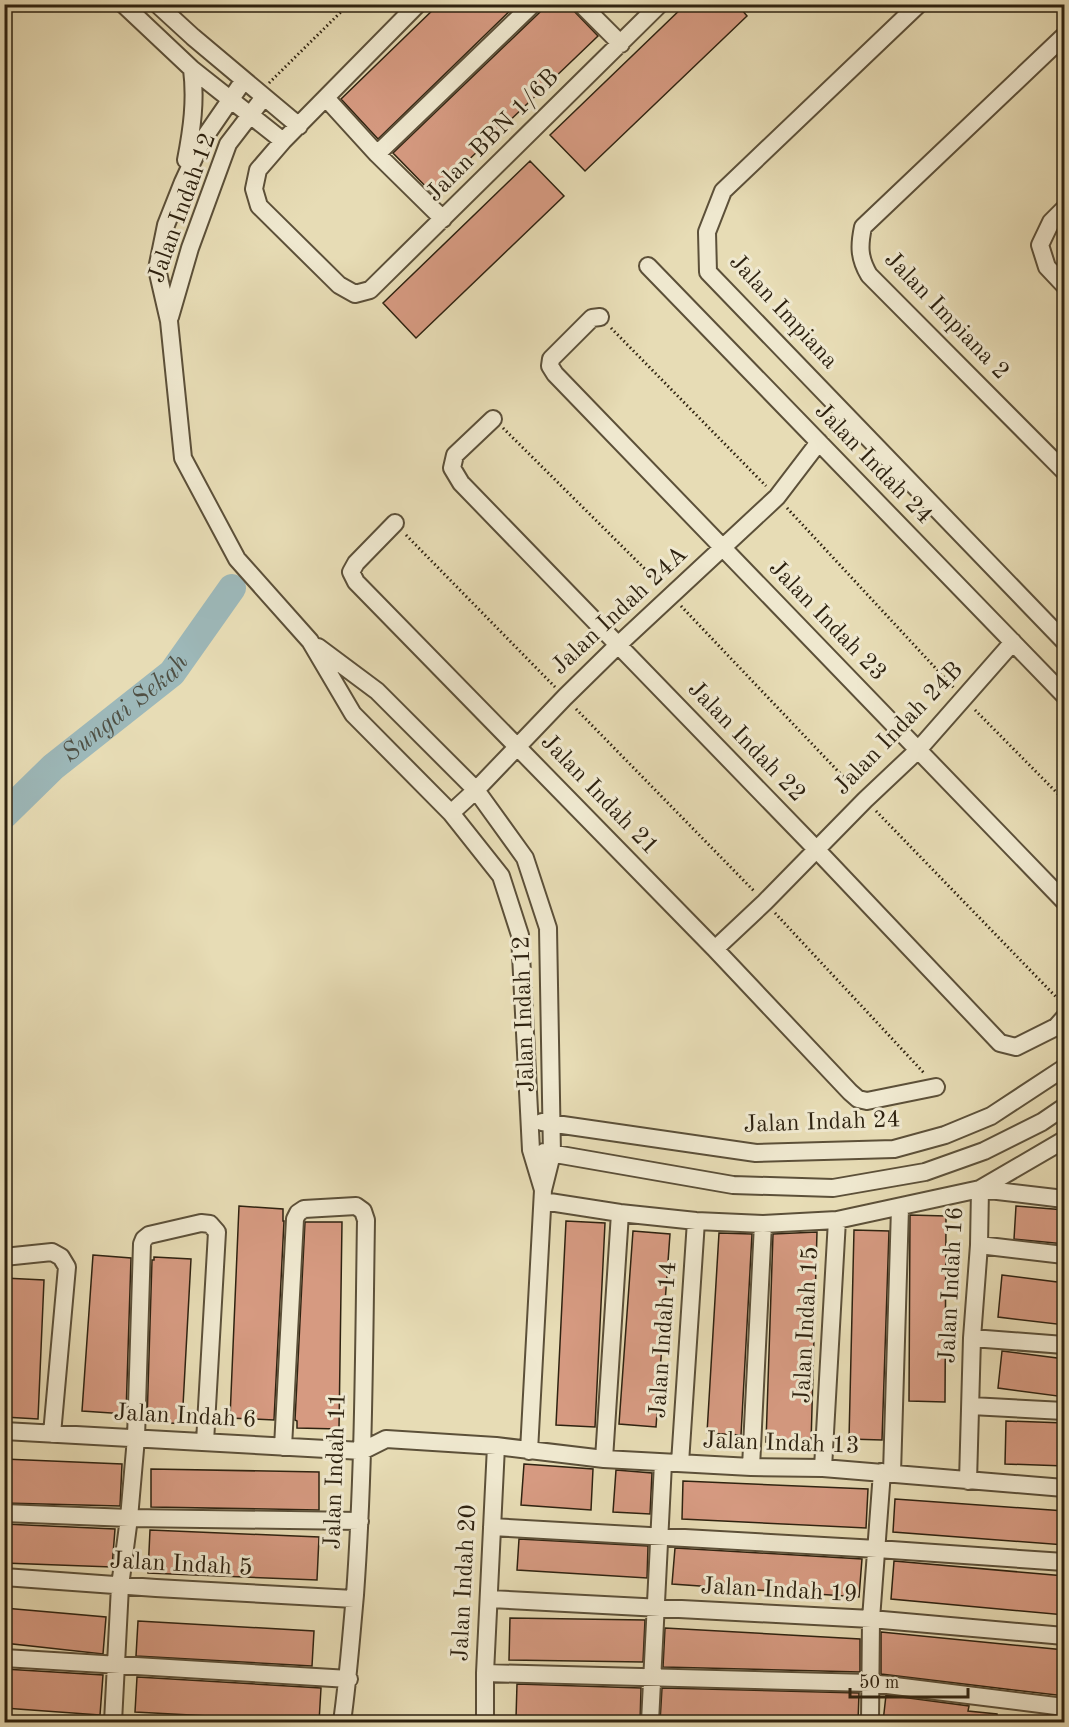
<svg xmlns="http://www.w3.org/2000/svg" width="1069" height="1727" font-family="'Old Standard TT',serif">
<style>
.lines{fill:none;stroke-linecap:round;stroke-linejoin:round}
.river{stroke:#9db8b9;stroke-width:28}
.building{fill:#d69a81;stroke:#2e2210;stroke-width:1.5}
.minor-casing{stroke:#5c5039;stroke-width:20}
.path{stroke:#2e2210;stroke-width:3;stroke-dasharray:1.5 3;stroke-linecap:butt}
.minor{stroke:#efe8cf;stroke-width:16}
.labels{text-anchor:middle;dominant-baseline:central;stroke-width:6;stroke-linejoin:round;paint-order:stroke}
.street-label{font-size:24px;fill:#2e2210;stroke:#efe8cf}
.water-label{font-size:26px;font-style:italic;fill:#4f4f43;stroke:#efe8cf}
</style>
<rect width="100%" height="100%" fill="#e7dcb5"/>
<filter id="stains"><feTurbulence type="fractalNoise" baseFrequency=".00333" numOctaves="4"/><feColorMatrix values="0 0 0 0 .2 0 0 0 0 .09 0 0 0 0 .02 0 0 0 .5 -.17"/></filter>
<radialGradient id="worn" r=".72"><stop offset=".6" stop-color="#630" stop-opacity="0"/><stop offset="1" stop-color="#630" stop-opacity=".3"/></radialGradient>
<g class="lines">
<!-- river -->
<path class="river" id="s1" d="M 4,815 L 53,767 L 172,673 L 232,588"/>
</g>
<!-- building -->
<path class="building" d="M 439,4 L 517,4 L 378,139 L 341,99 Z
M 543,4 L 571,4 L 574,11 L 598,36 L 433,194 L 393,153 L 540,12 Z
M 686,4 L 737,4 L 747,16 L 585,171 L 550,135 Z
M 530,161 L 564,196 L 416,338 L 383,303 Z
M 239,1206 L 283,1209 L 283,1221 L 284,1221 L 274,1420 L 230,1418 Z
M 1016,1206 L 1065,1210 L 1065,1244 L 1014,1239 Z
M 910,1215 L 946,1216 L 945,1402 L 909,1401 Z
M 566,1221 L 605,1223 L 595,1427 L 556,1425 Z
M 305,1222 L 342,1222 L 339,1429 L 297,1428 L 297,1421 L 295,1420 Z
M 854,1230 L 889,1231 L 882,1440 L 849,1439 Z
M 633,1231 L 670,1234 L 656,1427 L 619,1424 Z
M 817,1232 L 811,1444 L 766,1442 L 773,1234 Z
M 719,1233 L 752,1234 L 741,1435 L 707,1433 Z
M 93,1255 L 131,1258 L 126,1414 L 82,1411 Z
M 154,1257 L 191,1259 L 182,1424 L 147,1421 L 152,1260 L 154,1260 Z
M 1002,1275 L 1065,1283 L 1065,1325 L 998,1317 Z
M 4,1278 L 44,1280 L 38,1419 L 4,1417 Z
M 1002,1351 L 1065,1359 L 1065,1397 L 998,1388 Z
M 1006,1421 L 1065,1423 L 1065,1466 L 1005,1464 Z
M 4,1459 L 122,1464 L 120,1506 L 4,1503 Z
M 524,1464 L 593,1469 L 591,1510 L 521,1505 Z
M 151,1469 L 319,1472 L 319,1510 L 151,1507 Z
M 616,1470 L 652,1473 L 650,1514 L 613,1512 Z
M 683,1481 L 868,1489 L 866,1528 L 682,1519 Z
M 895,1499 L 1065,1511 L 1065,1545 L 893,1532 Z
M 4,1524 L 115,1529 L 112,1567 L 4,1563 Z
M 150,1530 L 319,1537 L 317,1580 L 148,1573 Z
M 519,1539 L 648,1546 L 647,1578 L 517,1570 Z
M 675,1548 L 862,1559 L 859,1597 L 672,1584 Z
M 894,1561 L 1065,1576 L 1065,1615 L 891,1599 Z
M 4,1608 L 106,1617 L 103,1654 L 4,1643 Z
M 510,1618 L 645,1620 L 643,1662 L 509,1660 Z
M 138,1621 L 314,1631 L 312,1666 L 136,1656 Z
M 665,1628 L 860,1639 L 860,1672 L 663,1667 Z
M 881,1632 L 1065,1650 L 1065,1696 L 881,1674 Z
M 4,1669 L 103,1675 L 100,1715 L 4,1708 Z
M 137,1677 L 321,1688 L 319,1722 L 135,1712 Z
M 517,1684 L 641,1688 L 640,1722 L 516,1718 Z
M 662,1688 L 859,1693 L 858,1722 L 660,1722 Z
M 886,1695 L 969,1706 L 968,1711 L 997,1714 L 997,1722 L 883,1722 Z"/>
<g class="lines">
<!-- minor casing -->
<g class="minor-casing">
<path id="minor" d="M 123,4 L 192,69 L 283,141
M 157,4 L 193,37 L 299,126
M 418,4 L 283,141 L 258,170 L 254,189 L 259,206 L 339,285 L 355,294 L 370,290 L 660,4
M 581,4 L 621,44
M 919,4 L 723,191 L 707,232 L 708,272 L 1064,641
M 1064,36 L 863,227 C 859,246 859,258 869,275 L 1064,471
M 244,80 L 202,141 L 183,182 L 166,225 L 157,269 L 169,321 L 183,458 L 237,559 L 310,641 L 353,714 L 451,813 L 501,876 L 520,935 L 531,1150 L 543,1190
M 326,98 L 377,154 L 443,219
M 377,154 L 533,4
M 186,160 C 192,129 196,100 192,69
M 1064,209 L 1051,222 L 1040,245 L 1047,267 L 1064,285
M 648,266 L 1064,695
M 170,317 L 190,248 L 228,144 L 264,97
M 600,317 L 592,318 L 551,359 L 550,366 L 555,374 L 1064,901
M 493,419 L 455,455 L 452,468 L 461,483 L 816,849 L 1000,1043 L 1016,1047 L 1056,1027 L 1064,1018
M 395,523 L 356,563 L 351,572 L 356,582 L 715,949 L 850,1092 L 858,1099 L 867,1101 L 936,1087
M 318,647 L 377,691 L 476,790 L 525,858 L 548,928 L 552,1154 L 543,1190 L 529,1451
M 451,813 L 476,790 L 565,697 L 618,645 L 777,497 L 819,442
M 715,949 L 765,902 L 865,800 L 918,750 L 1013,642
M 542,1122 L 756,1153 L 894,1149 L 945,1135 L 991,1116 L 1064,1068
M 544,1152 L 733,1185 L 833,1188 L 925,1172 L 984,1151 L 1042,1122 L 1064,1107
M 980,1189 L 1064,1199
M 543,1201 L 620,1213 L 696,1221 L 763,1224 L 837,1220 L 980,1189 L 1064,1140
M 979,1245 L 1064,1255
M 4,1257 L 52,1252 L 61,1257 L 67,1267 L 52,1434
M 972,1338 L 1064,1345
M 971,1406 L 1064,1411
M 4,1431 L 362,1451
M 283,1447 L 295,1219 L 298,1213 L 304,1209 L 356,1206 L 363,1211 L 366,1220 C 364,1345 364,1470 355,1595 C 351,1638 348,1680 342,1722
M 362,1451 L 386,1439 L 496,1446 L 604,1459 L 751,1467 L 823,1468 L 1064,1488
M 604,1459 L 620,1213
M 680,1463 L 696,1221
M 751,1467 L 763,1224
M 823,1468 L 837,1220
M 892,1473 L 900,1208
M 968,1481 L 972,1338 L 979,1245 L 980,1189
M 4,1513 L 129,1518 L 360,1521
M 492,1527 L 877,1549 L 1064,1562
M 4,1577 L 156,1588 L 354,1599
M 490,1599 L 871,1619 L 1064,1636
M 4,1658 L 349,1679
M 485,1673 L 871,1683 L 1064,1707
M 113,1722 L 120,1586 L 129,1518 L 136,1438 L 142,1244 L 144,1239 L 149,1235 L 201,1223 L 210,1224 L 217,1232 L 205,1442
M 485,1722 L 485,1673 L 496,1446
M 650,1722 L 663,1463
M 870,1722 L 871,1619 L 882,1472"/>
</g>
<!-- path -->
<path class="path" d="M 269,83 L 349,4
M 611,328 L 766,486
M 503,428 L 660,584
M 787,508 L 954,688
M 406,535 L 555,687
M 681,606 L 854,788
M 576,709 L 754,891
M 975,710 L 1064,800
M 876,811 L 1061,1002
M 775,913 L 924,1073"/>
<!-- minor -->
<use href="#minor" class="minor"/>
</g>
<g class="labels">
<!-- street labels -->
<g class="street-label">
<text transform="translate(493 136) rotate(-45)">Jalan BBN 1/6B</text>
<text transform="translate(183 208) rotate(-70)">Jalan Indah 12</text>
<text transform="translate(783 312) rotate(47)">Jalan Impiana</text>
<text transform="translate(946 316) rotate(46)">Jalan Impiana 2</text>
<text transform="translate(873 464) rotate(46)">Jalan Indah 24</text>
<text transform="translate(620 611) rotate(-43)">Jalan Indah 24A</text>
<text transform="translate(827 621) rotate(46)">Jalan Indah 23</text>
<text transform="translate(899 729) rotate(-46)">Jalan Indah 24B</text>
<text transform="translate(746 742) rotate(46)">Jalan Indah 22</text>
<text transform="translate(599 795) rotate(46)">Jalan Indah 21</text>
<text transform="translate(525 1014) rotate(-92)">Jalan Indah 12</text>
<text transform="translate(822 1123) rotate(-2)">Jalan Indah 24</text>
<text transform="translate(952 1285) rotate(-87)">Jalan Indah 16</text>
<text transform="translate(807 1325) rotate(-87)">Jalan Indah 15</text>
<text transform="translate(664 1340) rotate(-86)">Jalan Indah 14</text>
<text transform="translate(185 1417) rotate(3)">Jalan Indah 6</text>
<text transform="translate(781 1444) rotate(2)">Jalan Indah 13</text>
<text transform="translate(336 1471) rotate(-88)">Jalan Indah 11</text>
<text transform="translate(181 1565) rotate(3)">Jalan Indah 5</text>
<text transform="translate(465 1583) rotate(-87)">Jalan Indah 20</text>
<text transform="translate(779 1591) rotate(3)">Jalan Indah 19</text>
</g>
<!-- water labels -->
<g class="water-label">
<text stroke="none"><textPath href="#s1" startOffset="162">Sungai Sekah</textPath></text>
</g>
</g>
<!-- margin -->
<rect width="1069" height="1727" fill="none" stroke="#e7dcb5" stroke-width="24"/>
<rect x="6" y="6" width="1057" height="1715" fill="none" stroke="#2e2210" stroke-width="3"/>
<rect x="12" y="12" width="1045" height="1703" fill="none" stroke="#2e2210" stroke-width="1.5"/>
<!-- scale -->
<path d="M850 1688v9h118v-9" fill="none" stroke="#2e2210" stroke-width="3"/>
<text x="859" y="1688" font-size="18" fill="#2e2210" stroke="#efe8cf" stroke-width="4.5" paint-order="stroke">50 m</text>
<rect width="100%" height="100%" filter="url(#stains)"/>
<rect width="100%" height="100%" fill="url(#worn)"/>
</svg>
